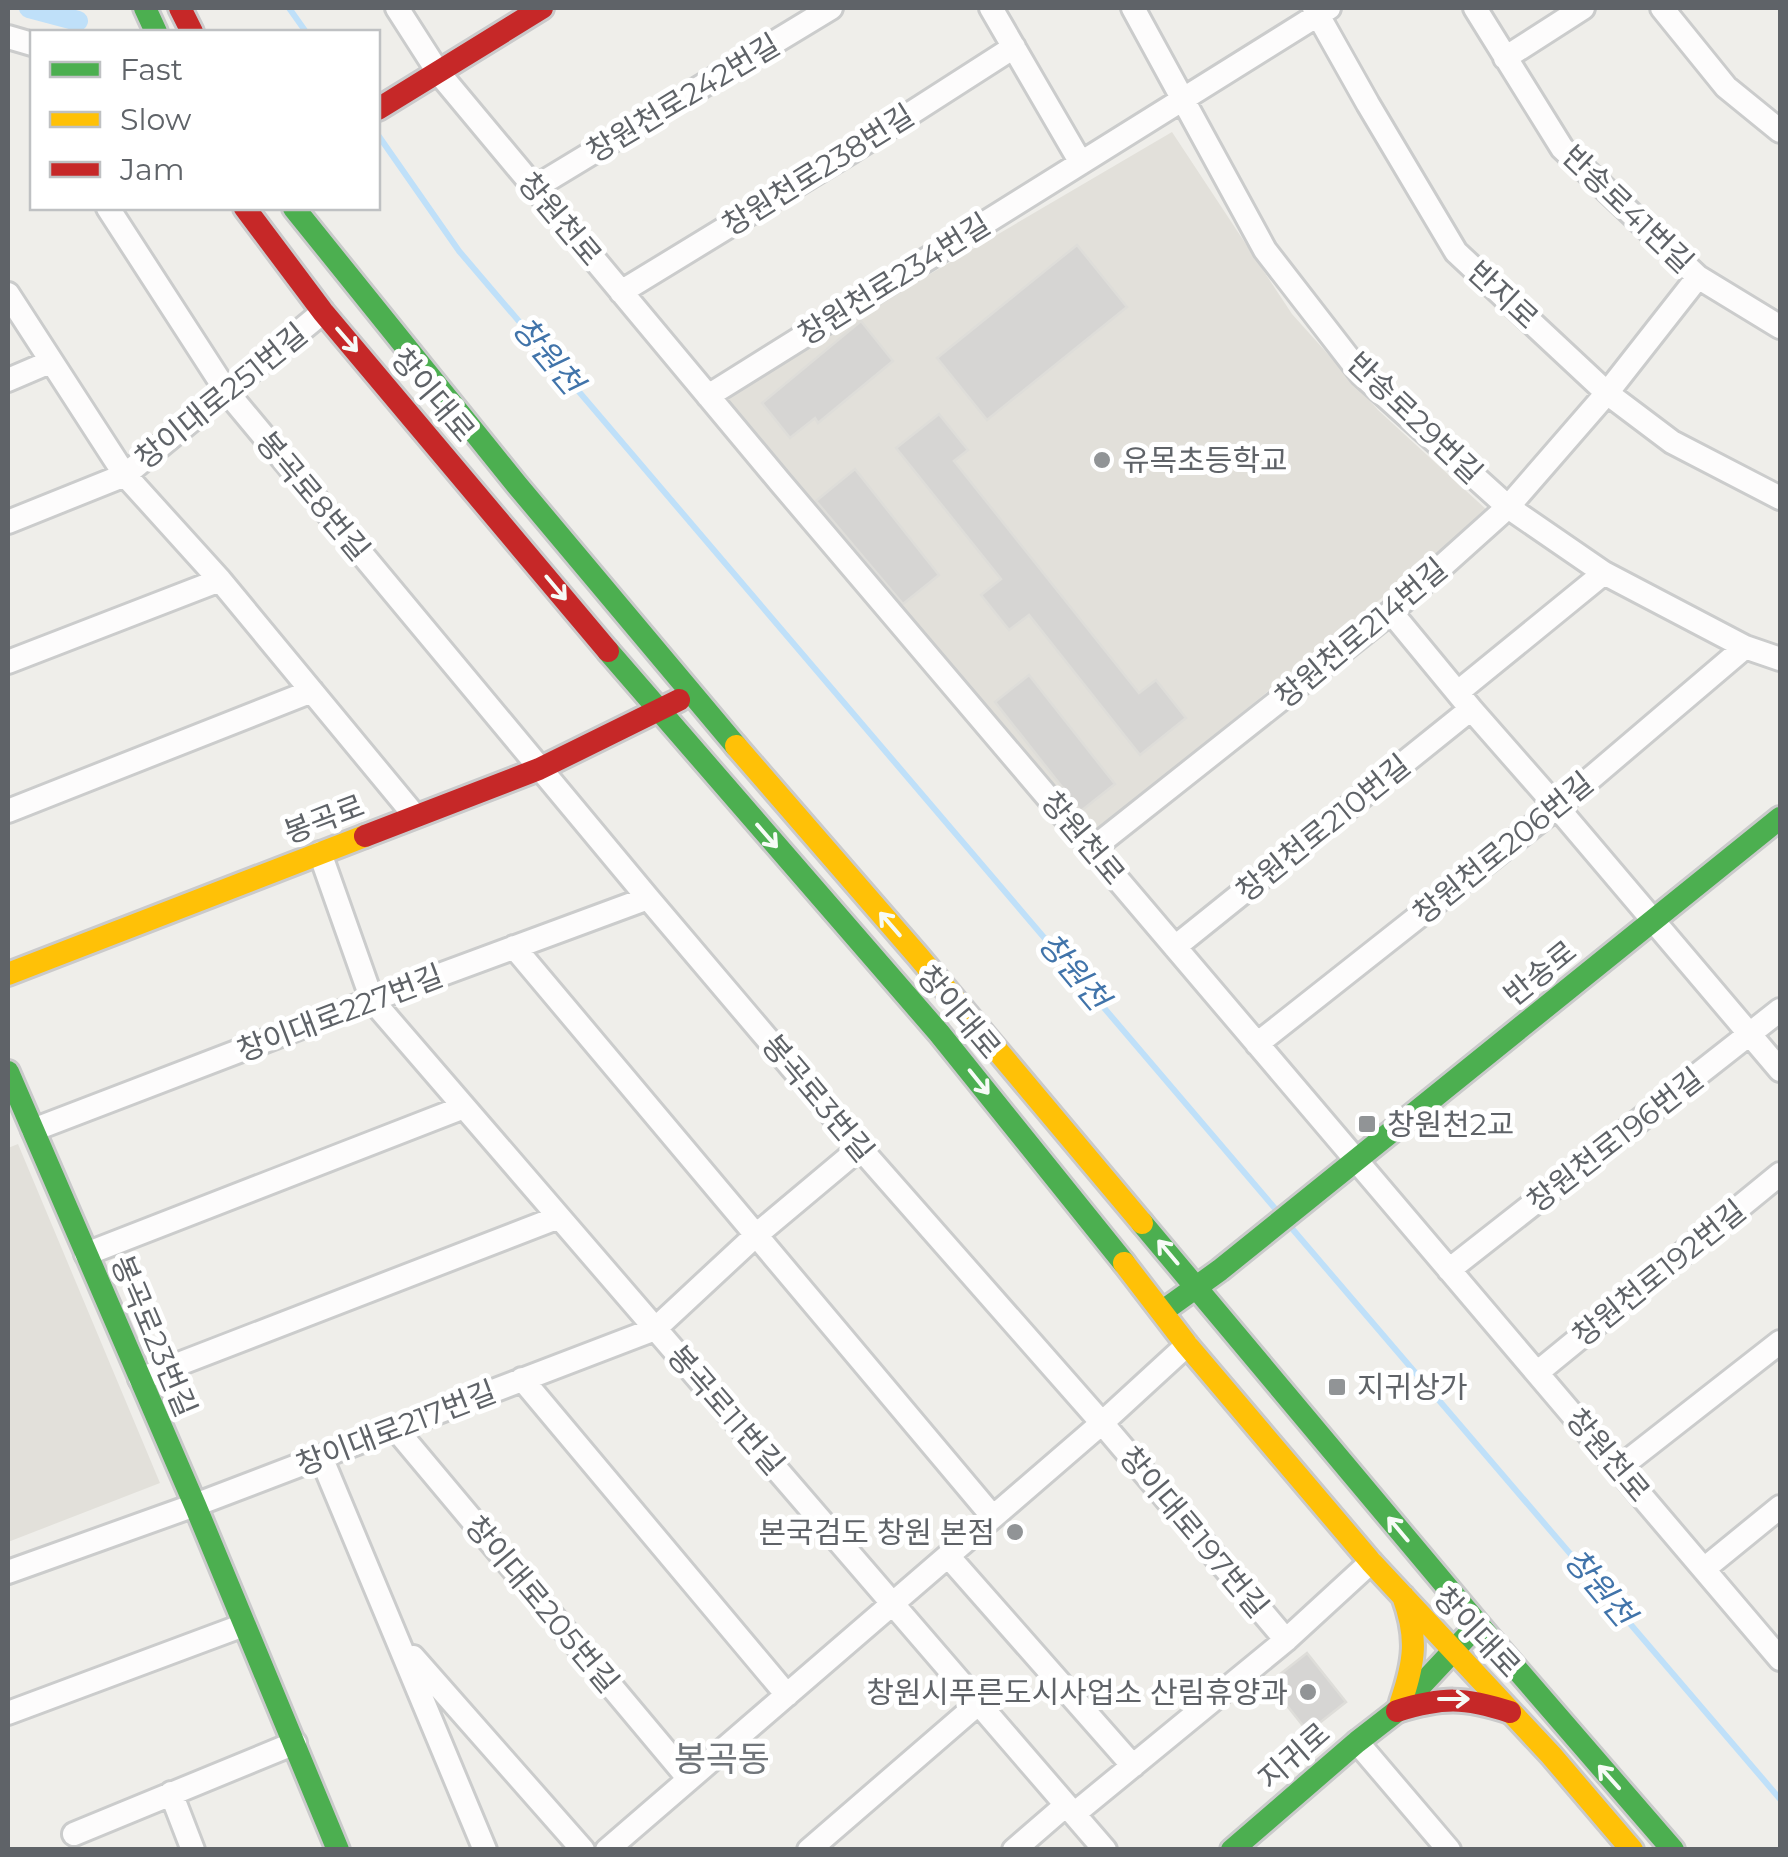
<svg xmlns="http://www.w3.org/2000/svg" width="1788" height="1857" font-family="Montserrat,'Noto Sans KR',sans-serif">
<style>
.education{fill:#e2e0da}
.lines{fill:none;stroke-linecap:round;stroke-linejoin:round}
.stream{stroke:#bfe0f9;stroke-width:6}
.canal{stroke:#bfe0f9;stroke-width:20}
.building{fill:#d6d5d3;stroke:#deddd9;stroke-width:2.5}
.street-casing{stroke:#cbcccc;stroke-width:28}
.fast-casing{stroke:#cacacb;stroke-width:28}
.slow-casing{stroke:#cacacb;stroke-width:28}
.jam-casing{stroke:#cacacb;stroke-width:28}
.street{stroke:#fdfcfc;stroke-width:22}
.fast{stroke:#4caf50;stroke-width:22}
.slow{stroke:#ffc107;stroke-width:22}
.jam{stroke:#c62828;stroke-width:22}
.oneway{stroke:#f6fbf6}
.poi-dot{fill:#919496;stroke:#fff;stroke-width:4}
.labels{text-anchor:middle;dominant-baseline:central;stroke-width:10;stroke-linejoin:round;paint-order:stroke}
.street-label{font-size:30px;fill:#5f6368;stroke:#fff}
.poi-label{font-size:30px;fill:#5f6368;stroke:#fff;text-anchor:start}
.water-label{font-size:32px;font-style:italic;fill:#4174aa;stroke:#fff}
.quarter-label{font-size:35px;fill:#70757a;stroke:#fff}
</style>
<rect width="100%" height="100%" fill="#efeeea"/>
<!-- education -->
<path class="education" d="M 1172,132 L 1292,314 L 1378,410 L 1488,511 L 1090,837 L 719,398 Z
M 18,1144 L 160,1483 L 8,1542 L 8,1148 Z"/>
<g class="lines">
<!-- stream -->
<path class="stream" d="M 289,8 L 306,32
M 378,135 L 459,251 L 1278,1212
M 1289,1225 L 1780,1799"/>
<!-- canal -->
<path class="canal" d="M 29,8 L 78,21"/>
</g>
<!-- building -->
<path class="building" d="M 1077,245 L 1127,307 L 987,420 L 937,358 Z
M 861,321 L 893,361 L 818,423 L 815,418 L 790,438 L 762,403 Z
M 939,414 L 968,450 L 954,461 L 1139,693 L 1156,680 L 1186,718 L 1140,755 L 1029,615 L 1009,630 L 981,595 L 1001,579 L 896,448 Z
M 855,469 L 939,575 L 903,604 L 816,501 Z
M 1029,675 L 1115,784 L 1081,811 L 995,702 Z
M 1307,1653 L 1346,1702 L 1308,1732 L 1269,1683 Z"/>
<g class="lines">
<!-- street casing -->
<g class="street-casing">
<path id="street" d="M 397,8 L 438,72 L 780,482 L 1780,1659
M 991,8 L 1081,163
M 1133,8 L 1265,250 L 1361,374 L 1508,507 L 1604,573 L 1745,647 L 1780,659
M 1314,8 L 1368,104 L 1456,252 L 1607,393 L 1672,442 L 1780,498
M 1475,8 L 1562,148 L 1698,277 L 1780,327
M 1662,8 L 1726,87 L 1780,131
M 8,37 L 32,44
M 1505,58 L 1583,8
M 534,188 L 831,8
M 108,208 L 227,392 L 648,898 L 860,1148 L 1102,1423 L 1286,1640
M 621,292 L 852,151 L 1014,47
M 8,294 L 125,475 L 220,580 L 415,816
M 8,380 L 50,362
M 708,396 L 1329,8
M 8,522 L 125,475 L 323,312
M 1391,612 L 1471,709 L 1557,807 L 1780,1070
M 8,662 L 220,580
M 1458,692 L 1604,573
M 8,811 L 312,691
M 1092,849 L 1391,612 L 1508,507 L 1607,393 L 1698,277
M 320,853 L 372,1000 L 1105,1850
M 514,947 L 993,1517
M 1175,947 L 1471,709
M 1257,1044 L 1557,807 L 1745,647
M 33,1130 L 372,1000 L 648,898
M 86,1254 L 464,1107
M 1449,1270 L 1780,1010
M 1538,1372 L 1780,1174
M 140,1379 L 559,1217
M 522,1379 L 787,1695
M 395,1428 L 689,1779
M 321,1457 L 485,1850
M 1619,1468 L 1780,1342
M 948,1556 L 1133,1766
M 1704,1569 L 1780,1507
M 8,1572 L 195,1505 L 655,1329 L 755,1236 L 860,1148
M 413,1657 L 583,1850
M 8,1713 L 244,1625
M 1357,1742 L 1449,1850
M 171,1793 L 193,1850
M 1074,1814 L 1286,1640 L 1371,1562
M 74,1834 L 295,1743
M 607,1850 L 1102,1423 L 1187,1345
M 809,1850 L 979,1703
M 1014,1850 L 1066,1805"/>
</g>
<!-- fast casing -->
<g class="fast-casing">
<path id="fast" d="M 145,8 L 156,32
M 294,208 L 517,485 L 736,746
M 608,651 L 939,1033 L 1124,1263
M 8,1072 L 195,1505 L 338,1850
M 1142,1223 L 1488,1636 L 1673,1850
M 1163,1311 L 1220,1270 L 1780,818
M 1232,1850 L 1357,1742 L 1397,1711 L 1469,1634"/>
</g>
<!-- slow casing -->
<g class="slow-casing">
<path id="slow" d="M 736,746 L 918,956 L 1142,1223
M 8,974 L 365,836
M 1124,1263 L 1187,1345 L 1371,1562 L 1551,1755 L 1632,1850
M 1401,1702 C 1415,1661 1418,1637 1403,1596"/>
</g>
<!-- jam casing -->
<g class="jam-casing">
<path id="jam" d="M 180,8 L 192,32
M 378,109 L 542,8
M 245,208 L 323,312 L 608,651
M 365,836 L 539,769 L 679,700
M 1397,1711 C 1443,1697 1464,1697 1510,1712"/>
</g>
<!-- street -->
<use href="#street" class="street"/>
<!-- fast -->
<use href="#fast" class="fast"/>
<!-- slow -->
<use href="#slow" class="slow"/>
<!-- jam -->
<use href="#jam" class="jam"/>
</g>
<!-- one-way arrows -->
<defs><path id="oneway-shaft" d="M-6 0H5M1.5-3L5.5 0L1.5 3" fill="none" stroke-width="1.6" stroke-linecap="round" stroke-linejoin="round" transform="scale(2.5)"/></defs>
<g class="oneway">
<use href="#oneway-shaft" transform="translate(347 340) rotate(49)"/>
<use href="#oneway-shaft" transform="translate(556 588) rotate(50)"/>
<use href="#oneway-shaft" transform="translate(767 836) rotate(49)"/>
<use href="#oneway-shaft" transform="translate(890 924) rotate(-131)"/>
<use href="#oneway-shaft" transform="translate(979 1082) rotate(51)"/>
<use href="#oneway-shaft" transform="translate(1168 1252) rotate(-130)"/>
<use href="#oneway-shaft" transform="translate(1398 1529) rotate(-130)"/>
<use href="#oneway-shaft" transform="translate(1454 1699)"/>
<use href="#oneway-shaft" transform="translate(1609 1777) rotate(-132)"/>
</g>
<!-- markers -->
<g class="poi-dot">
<circle cx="1102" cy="460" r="10"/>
<rect x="1357" y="1114" width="20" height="20" rx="5"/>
<rect x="1327" y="1377" width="20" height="20" rx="5"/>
<circle cx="1015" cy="1532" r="10"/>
<circle cx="1308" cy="1692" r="10"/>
</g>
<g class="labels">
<!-- street labels -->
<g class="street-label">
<text transform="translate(683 98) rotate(-31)">창원천로242번길</text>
<text transform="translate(818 170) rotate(-32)">창원천로238번길</text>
<text transform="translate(1628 209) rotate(44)">반송로41번길</text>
<text transform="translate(560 219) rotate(50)">창원천로</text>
<text transform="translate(894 279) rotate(-32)">창원천로234번길</text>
<text transform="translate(1503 295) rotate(43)">반지로</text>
<text transform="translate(433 395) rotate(50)">창이대로</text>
<text transform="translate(221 396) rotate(-39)">창이대로251번길</text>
<text transform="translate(1415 418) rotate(44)">반송로29번길</text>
<text transform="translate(313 496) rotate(50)">봉곡로8번길</text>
<text transform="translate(1361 633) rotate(-40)">창원천로214번길</text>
<text transform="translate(324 819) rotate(-21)">봉곡로</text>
<text transform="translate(1323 828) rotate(-39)">창원천로210번길</text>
<text transform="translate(1083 838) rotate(50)">창원천로</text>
<text transform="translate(1503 848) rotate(-39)">창원천로206번길</text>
<text transform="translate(1540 973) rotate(-39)">반송로</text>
<text transform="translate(959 1012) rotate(50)">창이대로</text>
<text transform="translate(340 1013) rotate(-21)">창이대로227번길</text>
<text transform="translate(818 1098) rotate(50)">봉곡로3번길</text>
<text transform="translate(1615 1140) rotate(-38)">창원천로196번길</text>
<text transform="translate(1659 1273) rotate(-39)">창원천로192번길</text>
<text transform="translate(154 1336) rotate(67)">봉곡로23번길</text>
<text transform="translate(726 1410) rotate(49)">봉곡로11번길</text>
<text transform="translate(396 1428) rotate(-21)">창이대로217번길</text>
<text transform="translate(1608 1455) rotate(50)">창원천로</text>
<text transform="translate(1194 1532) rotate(50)">창이대로197번길</text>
<text transform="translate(542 1604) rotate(50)">창이대로205번길</text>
<text transform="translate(1477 1632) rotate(47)">창이대로</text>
<text transform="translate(1294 1756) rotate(-41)">지귀로</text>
</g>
<!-- poi labels -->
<g class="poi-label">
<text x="1122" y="460">유목초등학교</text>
<text x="1387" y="1124">창원천2교</text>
<text x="1357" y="1387">지귀상가</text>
<text x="995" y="1532" text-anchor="end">본국검도 창원 본점</text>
<text x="1288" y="1692" text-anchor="end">창원시푸른도시사업소 산림휴양과</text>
</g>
<!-- water labels -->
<g class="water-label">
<text transform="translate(548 355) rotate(50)">창원천</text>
<text transform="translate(1074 971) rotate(50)">창원천</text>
<text transform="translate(1600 1587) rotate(50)">창원천</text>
</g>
<!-- quarter labels -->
<g class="quarter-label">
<text x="722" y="1758">봉곡동</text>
</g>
</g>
<!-- border -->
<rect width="1788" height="1857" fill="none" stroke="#5f6368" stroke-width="20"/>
<!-- legend -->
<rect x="30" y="30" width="350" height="180" fill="#ffffff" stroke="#bfc1c3" stroke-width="2.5"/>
<rect x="50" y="62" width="50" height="15" fill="#4caf50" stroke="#bfc1c3" stroke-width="2.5"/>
<text x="120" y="80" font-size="30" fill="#5f6368">Fast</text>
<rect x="50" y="112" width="50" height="15" fill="#ffc107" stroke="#bfc1c3" stroke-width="2.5"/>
<text x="120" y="130" font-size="30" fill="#5f6368">Slow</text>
<rect x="50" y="162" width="50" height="15" fill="#c62828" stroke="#bfc1c3" stroke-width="2.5"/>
<text x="120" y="180" font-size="30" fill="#5f6368">Jam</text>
</svg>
